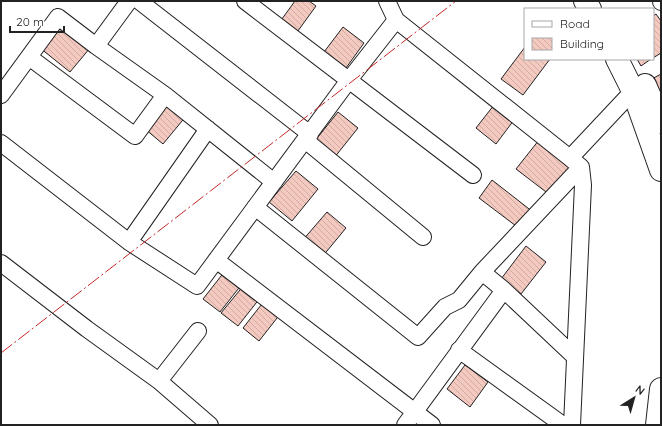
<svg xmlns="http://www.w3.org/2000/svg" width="662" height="426" font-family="Quicksand,sans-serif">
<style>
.building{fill:url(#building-back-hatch);stroke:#222}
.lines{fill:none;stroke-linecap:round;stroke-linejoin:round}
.street-casing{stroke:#222;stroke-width:18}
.secondary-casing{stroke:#222;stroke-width:24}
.street{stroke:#fff;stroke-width:16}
.secondary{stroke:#fff;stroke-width:22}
.power{stroke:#c62828;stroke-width:1;stroke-dasharray:14 3 2 3;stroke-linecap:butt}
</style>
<defs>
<pattern id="building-back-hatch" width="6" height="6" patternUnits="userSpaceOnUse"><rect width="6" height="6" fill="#f3c9c0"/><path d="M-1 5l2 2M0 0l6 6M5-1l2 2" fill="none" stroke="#d0aca5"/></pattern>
</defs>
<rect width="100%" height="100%" fill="#fff"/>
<!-- building -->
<path class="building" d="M 295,1 L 309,1 L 316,6 L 295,35 L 279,23 Z
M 656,14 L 661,21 L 661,53 L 653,58 L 653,16 Z
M 60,23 L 90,48 L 70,72 L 40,48 Z
M 343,27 L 364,43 L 346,68 L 324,52 Z
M 525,47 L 525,59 L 550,59 L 523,95 L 501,79 Z
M 637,59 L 651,59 L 641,66 Z
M 661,74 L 661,98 L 650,80 Z
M 168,100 L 187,115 L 163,144 L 145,129 Z
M 494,105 L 514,120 L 496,144 L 476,128 Z
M 338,112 L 358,128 L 334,158 L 314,142 Z
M 539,140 L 573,166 L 550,195 L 516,169 Z
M 296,171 L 318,189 L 292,221 L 269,202 Z
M 492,180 L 533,212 L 520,229 L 479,198 Z
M 327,212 L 346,228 L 322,257 L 302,241 Z
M 526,246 L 546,262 L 521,294 L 501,279 Z
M 225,271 L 242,284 L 220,312 L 203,299 Z
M 244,285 L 260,298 L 238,326 L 221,313 Z
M 265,300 L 281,313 L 259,341 L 243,328 Z
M 465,365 L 488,382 L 470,407 L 447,389 Z"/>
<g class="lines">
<!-- street casing -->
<g class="street-casing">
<path id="street" d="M 139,1 L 310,134
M 245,1 L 473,175
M 387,1 L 396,20 L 570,158
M 661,1 L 661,2
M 96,46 L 129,1
M 29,57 L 135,136 L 165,95
M 1,95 L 58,17 L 96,46 L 165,95 L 274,182
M 305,140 L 423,237
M 1,143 L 129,242 L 197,286 L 349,80 L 396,20
M 255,207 L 418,337 L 445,307 L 459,300 L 482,272 L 581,167 L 570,158 L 633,91
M 129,242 L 208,129
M 216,260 L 432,425
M 1,263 L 87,329 L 159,381 L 210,425
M 482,272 L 504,290 L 575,357
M 459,350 L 563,425
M 159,381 L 198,331
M 405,425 L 504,290
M 572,425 L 583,185 L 581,167"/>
</g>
<!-- secondary casing -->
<g class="secondary-casing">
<path id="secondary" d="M 585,1 L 590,9
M 617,59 L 633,91 L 661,170
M 645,85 L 661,122
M 657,425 L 661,389"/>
</g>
<!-- street -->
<use href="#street" class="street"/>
<!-- secondary -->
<use href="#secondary" class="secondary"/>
<!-- power -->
<path class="power" d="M 1,353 L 456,1"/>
</g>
<!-- border -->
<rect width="662" height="426" fill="none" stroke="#222222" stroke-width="4"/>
<!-- legend -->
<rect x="524" y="8" width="130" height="52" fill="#ffffff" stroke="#a7a7a7"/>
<rect x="532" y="21" width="20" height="6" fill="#ffffff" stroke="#a7a7a7"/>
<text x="560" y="28" font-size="12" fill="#222222">Road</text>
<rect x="532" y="38" width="20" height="12" fill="url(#building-back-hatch)" stroke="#a7a7a7"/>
<text x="560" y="48" font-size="12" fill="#222222">Building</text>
<!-- north arrow -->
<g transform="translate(634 398) rotate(37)" stroke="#ffffff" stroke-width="3" paint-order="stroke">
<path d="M0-3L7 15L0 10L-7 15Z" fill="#222222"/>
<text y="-6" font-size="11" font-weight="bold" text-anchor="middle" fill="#222222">N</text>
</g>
<!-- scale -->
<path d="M10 26v6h54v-6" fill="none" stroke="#222222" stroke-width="2"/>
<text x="16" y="26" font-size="12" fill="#222222" stroke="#ffffff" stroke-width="3" paint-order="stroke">20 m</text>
</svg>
